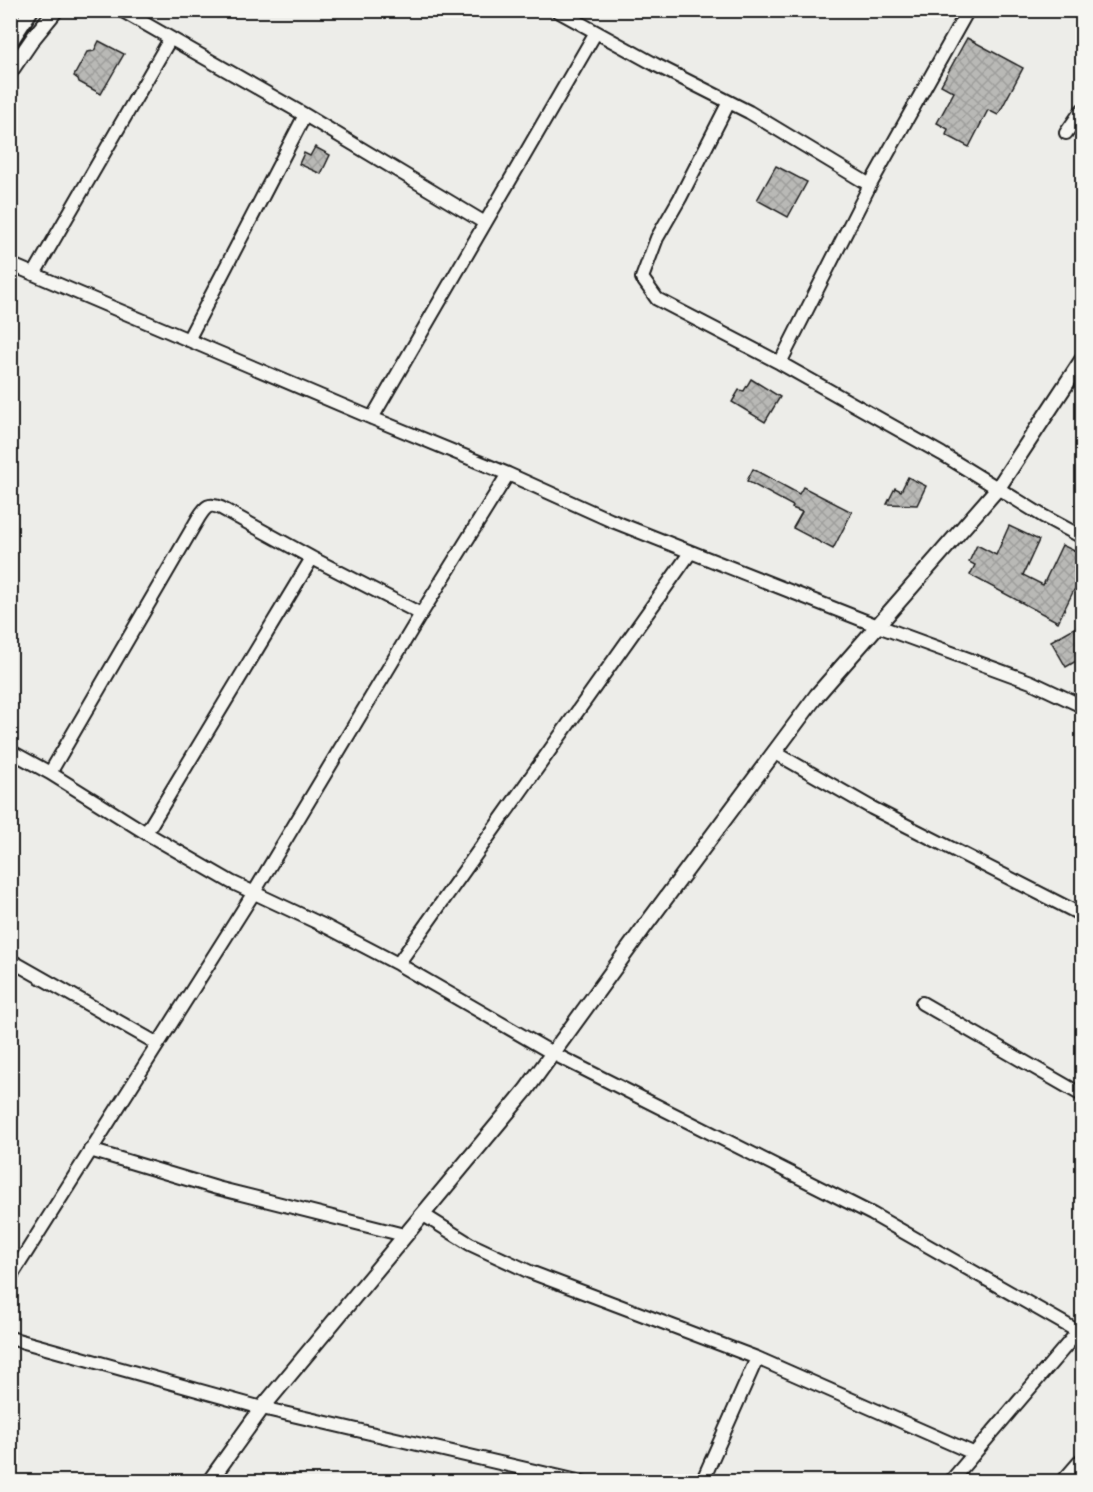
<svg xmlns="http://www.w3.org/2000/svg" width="1093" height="1492" font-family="'Shantell Sans',sans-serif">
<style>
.building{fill:url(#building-cross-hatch);stroke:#1c1c1c;stroke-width:1.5}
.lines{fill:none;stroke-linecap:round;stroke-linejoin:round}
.minor-casing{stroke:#1c1c1c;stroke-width:16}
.tertiary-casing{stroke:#1c1c1c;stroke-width:18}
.minor{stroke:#f6f6f2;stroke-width:12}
.tertiary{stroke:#f6f6f2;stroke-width:14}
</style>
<defs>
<pattern id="building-cross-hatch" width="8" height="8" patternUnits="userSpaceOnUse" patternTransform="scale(1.5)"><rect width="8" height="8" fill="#b9b9b6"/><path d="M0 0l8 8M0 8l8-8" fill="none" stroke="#9e9e9c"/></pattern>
</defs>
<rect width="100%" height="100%" fill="#edede9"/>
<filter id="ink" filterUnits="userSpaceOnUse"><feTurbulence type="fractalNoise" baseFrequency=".0167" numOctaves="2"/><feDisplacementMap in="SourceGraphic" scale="12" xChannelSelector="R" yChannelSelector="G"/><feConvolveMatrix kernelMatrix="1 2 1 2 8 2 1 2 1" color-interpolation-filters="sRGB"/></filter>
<g filter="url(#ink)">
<!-- building -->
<path class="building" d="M 967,38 L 1023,68 L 998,115 L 988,110 L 969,147 L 946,135 L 948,129 L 937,123 L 954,92 L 941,85 Z
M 99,41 L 124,54 L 101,94 L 79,82 L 78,79 L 74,76 L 87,52 L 94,51 Z
M 315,147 L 330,155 L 321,174 L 299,164 L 304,153 L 310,156 Z
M 776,166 L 807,182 L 788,217 L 757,200 Z
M 751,379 L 780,397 L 765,422 L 732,402 L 739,390 L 744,391 Z
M 753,469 L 799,494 L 803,487 L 852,512 L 833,549 L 793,528 L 802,512 L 792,508 L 793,506 L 747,481 Z
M 908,477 L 926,486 L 917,505 L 887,504 L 895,488 L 901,491 Z
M 1009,526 L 1039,540 L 1023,575 L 1043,585 L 1062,545 L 1083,555 L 1083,582 L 1078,591 L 1074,590 L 1058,622 L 970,575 L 975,565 L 969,562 L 977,545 L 996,555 Z
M 1083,623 L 1083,657 L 1066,667 L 1051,641 Z"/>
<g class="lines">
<!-- minor casing -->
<g class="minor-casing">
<path id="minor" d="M 121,10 L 305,115 L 485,223
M 556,10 L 656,65 L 749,112 L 870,185 L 780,363 L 942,454 L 1043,516 L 1082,537
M 729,102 L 680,198 L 657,238 L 642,278 L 657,299 L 780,363
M 1066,133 L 1082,110
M 870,185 L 968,10
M 10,264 L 372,418 L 508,474 L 610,520 L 878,626 L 1031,682 L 1082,706
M 34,274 L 170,39
M 188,340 L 305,115
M 372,418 L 596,32
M 10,751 L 50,773 L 146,833 L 231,882 L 327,927 L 398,964 L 554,1054 L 872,1214 L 1079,1332
M 774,752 L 872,808 L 1082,915
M 50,773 L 199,517 C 206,506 209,503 221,508 L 312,558 L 421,614
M 146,833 L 312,558
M 10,960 L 158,1044
M 398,964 L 690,553
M 922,1003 L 1082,1095
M 90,1150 L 217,1188 L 404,1235
M 422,1214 L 470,1244 L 530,1272 L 757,1358 L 702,1482
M 10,1278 L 253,894 L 421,614 L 508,474
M 10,1338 L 262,1408 L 582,1482
M 757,1358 L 973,1453
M 950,1482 L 1082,1327
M 1062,1482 L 1082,1459"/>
</g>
<!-- tertiary casing -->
<g class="tertiary-casing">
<path id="tertiary" d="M 10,42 L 31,10
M 10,72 L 34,37 L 56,10
M 209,1482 L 262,1408 L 526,1090 L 645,926 L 817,695 L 998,488 L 1082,360"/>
</g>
<!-- minor -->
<use href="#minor" class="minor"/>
<!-- tertiary -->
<use href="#tertiary" class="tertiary"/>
</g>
</g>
<!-- margin -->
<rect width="1093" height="1492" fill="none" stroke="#f6f6f2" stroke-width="36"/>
<rect x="18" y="18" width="1057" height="1456" fill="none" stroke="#1c1c1c" stroke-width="2" filter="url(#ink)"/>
</svg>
